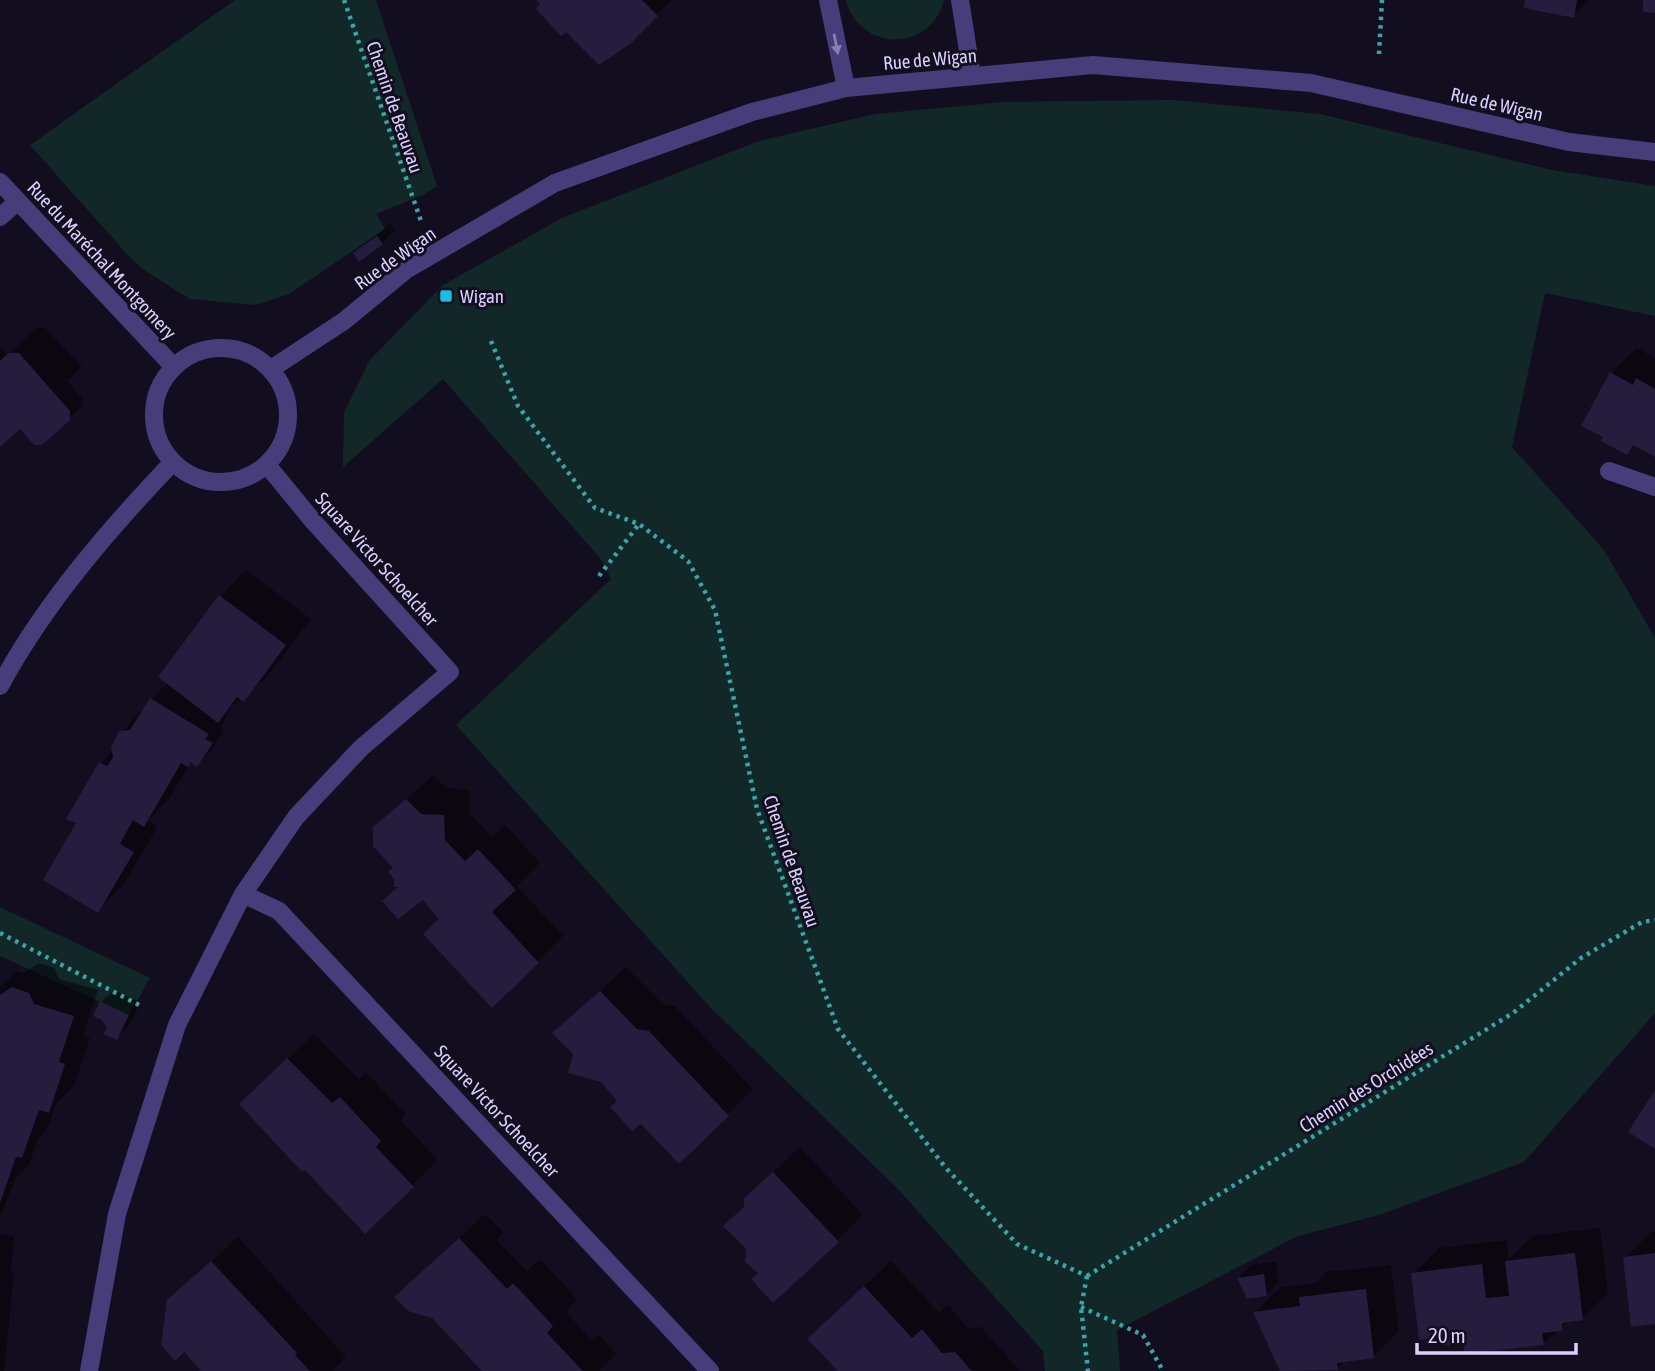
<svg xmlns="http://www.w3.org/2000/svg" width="1655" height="1371" font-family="'Asap Condensed',sans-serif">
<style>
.green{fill:#122728}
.shadow{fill:#0007}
.building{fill:#261c3e}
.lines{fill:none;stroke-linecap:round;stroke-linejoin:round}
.path{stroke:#38a5a7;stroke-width:4.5;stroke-dasharray:3.5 5;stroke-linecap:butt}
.minor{stroke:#453e7a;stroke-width:18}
.oneway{fill:#8880b4}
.poi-dot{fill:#15bee3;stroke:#130e1f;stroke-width:2.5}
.labels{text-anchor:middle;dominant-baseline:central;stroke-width:6;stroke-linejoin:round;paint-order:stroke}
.street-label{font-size:19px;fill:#d9d0fb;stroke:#130e1f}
.poi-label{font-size:19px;fill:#d9d0fb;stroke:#130e1f;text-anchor:start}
</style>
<rect width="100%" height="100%" fill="#130e1f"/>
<!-- green -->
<path class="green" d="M 235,0 L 376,0 L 437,186 L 423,195 L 376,214 L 385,229 L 289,294 L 256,305 L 190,299 L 144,270 L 126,253 L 30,145 Z
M 846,0 L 944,0 C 931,53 859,52 846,0 Z
M 1174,100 L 1320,114 L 1552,170 L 1655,186 L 1655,316 L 1545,293 L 1512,447 L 1604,550 L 1655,638 L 1655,1013 L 1524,1162 L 1379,1215 L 1298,1236 L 1117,1330 L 1120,1371 L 1045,1371 L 1043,1351 L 898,1189 L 712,1009 L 456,725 L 611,579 L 600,558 L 443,379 L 343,467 L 344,413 L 369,361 L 443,285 L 562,218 L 759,141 L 875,114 L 1004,102 Z
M 0,907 L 150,978 L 129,1015 L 0,956 Z"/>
<!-- shadow -->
<path class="shadow" d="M 538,0 L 672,0 L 628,43 Z
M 1527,0 L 1589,0 L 1573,16 Z
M 390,224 L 395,230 L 382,243 L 355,253 Z
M 36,328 L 45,328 L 82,367 L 67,381 L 82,398 L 83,405 L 69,418 L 29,418 L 0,445 L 0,349 L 8,355 Z
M 1637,348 L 1655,358 L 1655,455 L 1635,444 L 1627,453 L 1611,373 Z
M 246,570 L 311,619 L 269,674 L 243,700 L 241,698 L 231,707 L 221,728 L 224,730 L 210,752 L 197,765 L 192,761 L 169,799 L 148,820 L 158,826 L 123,885 L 97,911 L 78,822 L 68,818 L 101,763 L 113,750 L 121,733 L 168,682 L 161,677 L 221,596 Z
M 433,775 L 447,788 L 469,790 L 470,814 L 492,837 L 505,825 L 540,863 L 517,886 L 563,936 L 492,1006 L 441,918 L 423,897 L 400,886 L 375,828 Z
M 39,963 L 54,968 L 59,979 L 98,990 L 83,1036 L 90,1038 L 74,1086 L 56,1104 L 47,1130 L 38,1139 L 29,1165 L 16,1178 L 0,1217 L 0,988 L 17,971 L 23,973 Z
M 626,967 L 663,1004 L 675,1006 L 753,1089 L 727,1115 L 619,1100 L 555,1033 Z
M 114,990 L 141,1002 L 129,1025 L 117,1038 L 101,1002 Z
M 314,1034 L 359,1079 L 366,1072 L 405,1114 L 401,1121 L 438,1160 L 366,1232 L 267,1078 Z
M 800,1147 L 863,1215 L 837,1241 L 760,1273 L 745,1199 Z
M 485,1214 L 504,1233 L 497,1240 L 527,1271 L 540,1259 L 577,1299 L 566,1312 L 591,1340 L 598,1334 L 616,1354 L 599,1371 L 484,1371 L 422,1272 Z
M 1600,1228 L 1608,1293 L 1583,1318 L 1571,1320 L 1543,1343 L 1465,1341 L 1444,1336 L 1413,1274 L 1439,1248 L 1507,1240 L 1509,1259 L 1532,1236 Z
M 1651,1232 L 1655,1232 L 1655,1322 L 1625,1258 Z
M 0,1234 L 14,1236 L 11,1273 L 14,1274 L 4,1371 L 0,1371 Z
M 238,1237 L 346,1357 L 332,1371 L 203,1371 L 169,1301 Z
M 891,1261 L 939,1313 L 948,1305 L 968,1328 L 981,1327 L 1020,1371 L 840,1371 L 835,1313 Z
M 1276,1262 L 1279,1282 L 1266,1295 L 1239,1278 L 1251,1265 Z
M 1391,1265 L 1399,1331 L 1373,1357 L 1345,1360 L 1337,1368 L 1282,1371 L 1255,1312 L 1281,1287 L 1316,1283 L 1326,1272 Z"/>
<!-- building -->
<path class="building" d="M 536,0 L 642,0 L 658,16 L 630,44 L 599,65 L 566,32 L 561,36 L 536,9 L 540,4 Z
M 1525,0 L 1577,0 L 1574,18 L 1524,8 Z
M 1643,0 L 1655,0 L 1655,13 L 1643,12 Z
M 377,236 L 383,244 L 359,262 L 353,253 Z
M 8,353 L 19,353 L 70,411 L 70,420 L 42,445 L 34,445 L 20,429 L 0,447 L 0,361 Z
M 1610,372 L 1633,385 L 1636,378 L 1655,389 L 1655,457 L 1633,445 L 1627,455 L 1601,441 L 1603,437 L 1581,426 Z
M 219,595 L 286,645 L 244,702 L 237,697 L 218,723 L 158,677 Z
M 150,698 L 209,734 L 205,739 L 213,743 L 197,767 L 191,762 L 188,767 L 181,763 L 144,827 L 133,820 L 120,844 L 134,852 L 98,913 L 43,880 L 76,823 L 66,819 L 99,762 L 107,766 L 113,758 L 111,747 L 119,731 L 130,730 Z
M 406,799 L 421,814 L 444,815 L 445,840 L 465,861 L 478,849 L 516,890 L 492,912 L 539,963 L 492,1008 L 423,934 L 439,919 L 423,900 L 398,919 L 382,901 L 398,887 L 394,887 L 394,879 L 388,872 L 393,868 L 373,846 L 373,827 Z
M 12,987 L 29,993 L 34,1004 L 74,1016 L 59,1062 L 65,1064 L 49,1113 L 39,1110 L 22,1158 L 16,1157 L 0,1203 L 0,995 Z
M 600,991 L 637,1029 L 649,1031 L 729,1116 L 679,1164 L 641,1124 L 632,1131 L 610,1107 L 617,1101 L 601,1082 L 568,1073 L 573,1054 L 552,1033 Z
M 100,1001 L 129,1015 L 117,1040 L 103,1034 L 107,1028 L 102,1020 L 93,1016 Z
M 287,1058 L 332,1103 L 340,1097 L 381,1141 L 376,1147 L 414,1187 L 365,1234 L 305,1170 L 302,1172 L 239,1104 Z
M 1655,1090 L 1655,1149 L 1628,1132 Z
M 773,1172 L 839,1242 L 773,1303 L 751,1279 L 758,1273 L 745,1262 L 746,1249 L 723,1226 L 744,1207 L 744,1198 Z
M 459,1238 L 507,1289 L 513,1283 L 532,1303 L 553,1326 L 547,1333 L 583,1371 L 482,1371 L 432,1318 L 408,1311 L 394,1297 Z
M 1575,1253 L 1583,1320 L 1562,1323 L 1562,1331 L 1542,1333 L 1544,1345 L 1464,1354 L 1464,1343 L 1443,1346 L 1442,1338 L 1419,1340 L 1411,1273 L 1482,1264 L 1486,1298 L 1509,1296 L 1505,1261 Z
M 1655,1253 L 1655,1324 L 1631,1327 L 1623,1257 Z
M 211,1261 L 297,1353 L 295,1355 L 310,1371 L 201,1371 L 184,1352 L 175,1361 L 161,1345 L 167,1300 Z
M 1264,1274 L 1267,1296 L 1247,1299 L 1237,1278 Z
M 864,1286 L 912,1338 L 922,1329 L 942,1353 L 955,1352 L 972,1371 L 838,1371 L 807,1339 Z
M 1366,1289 L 1374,1358 L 1337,1363 L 1338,1370 L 1280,1371 L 1253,1312 L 1300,1306 L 1299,1297 Z"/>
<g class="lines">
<!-- path -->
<path class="path" d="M 344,0 L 421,221
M 1379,54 L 1382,0
M 491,341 L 518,406 L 595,508 L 639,524 L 688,561 L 715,610 L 757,809 L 838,1029 L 945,1167 L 1017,1244 L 1087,1276
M 599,576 L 639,524
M 0,933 L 143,1007
M 1087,1276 L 1513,1013 L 1581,958 L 1642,922 L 1655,920
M 1087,1276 L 1081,1307 L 1088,1371
M 1081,1307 L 1143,1335 L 1163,1371"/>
<!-- minor -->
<path class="minor" d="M 828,0 L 846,88
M 960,0 L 972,76
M 0,182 L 174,367
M 0,217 L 18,201
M154 415a67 67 0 1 1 134 0a67 67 0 1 1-134 0Z
M 271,369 L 344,321 L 406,270 L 555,183 L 752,112 L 846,88 L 1093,65 L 1311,83 L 1569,142 L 1655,152
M 1609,471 L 1655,487
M 0,686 C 44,604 109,529 173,462
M 243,894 L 279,911 L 710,1371
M 89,1371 L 117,1214 L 177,1025 L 243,894 L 296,817 L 361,748 L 450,672 L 313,521 L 267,465"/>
</g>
<!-- one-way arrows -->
<defs><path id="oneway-solid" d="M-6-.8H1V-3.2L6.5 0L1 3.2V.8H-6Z" transform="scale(1.75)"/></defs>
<use class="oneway" href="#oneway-solid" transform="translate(836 44) rotate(79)"/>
<!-- markers -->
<rect class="poi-dot" x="439" y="289" width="14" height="14" rx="3.5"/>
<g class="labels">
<!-- street labels -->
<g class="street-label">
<text transform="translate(930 59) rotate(-5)">Rue de Wigan</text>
<text transform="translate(1497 104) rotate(13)">Rue de Wigan</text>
<text transform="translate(395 107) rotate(71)">Chemin de Beauvau</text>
<text transform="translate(395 258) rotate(-35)">Rue de Wigan</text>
<text transform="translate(102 260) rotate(47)">Rue du Maréchal Montgomery</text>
<text transform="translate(377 559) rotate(48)">Square Victor Schoelcher</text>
<text transform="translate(792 861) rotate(71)">Chemin de Beauvau</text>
<text transform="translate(1366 1087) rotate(-32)">Chemin des Orchidées</text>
<text transform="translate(497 1111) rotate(47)">Square Victor Schoelcher</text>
</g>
<!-- poi labels -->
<g class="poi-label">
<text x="460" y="296">Wigan</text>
</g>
</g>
<!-- scale -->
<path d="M1417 1343v10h159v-10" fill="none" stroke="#d9d0fb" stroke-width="3.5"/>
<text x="1428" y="1343" font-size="21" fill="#d9d0fb" stroke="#130e1f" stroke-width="5" paint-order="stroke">20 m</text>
</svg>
